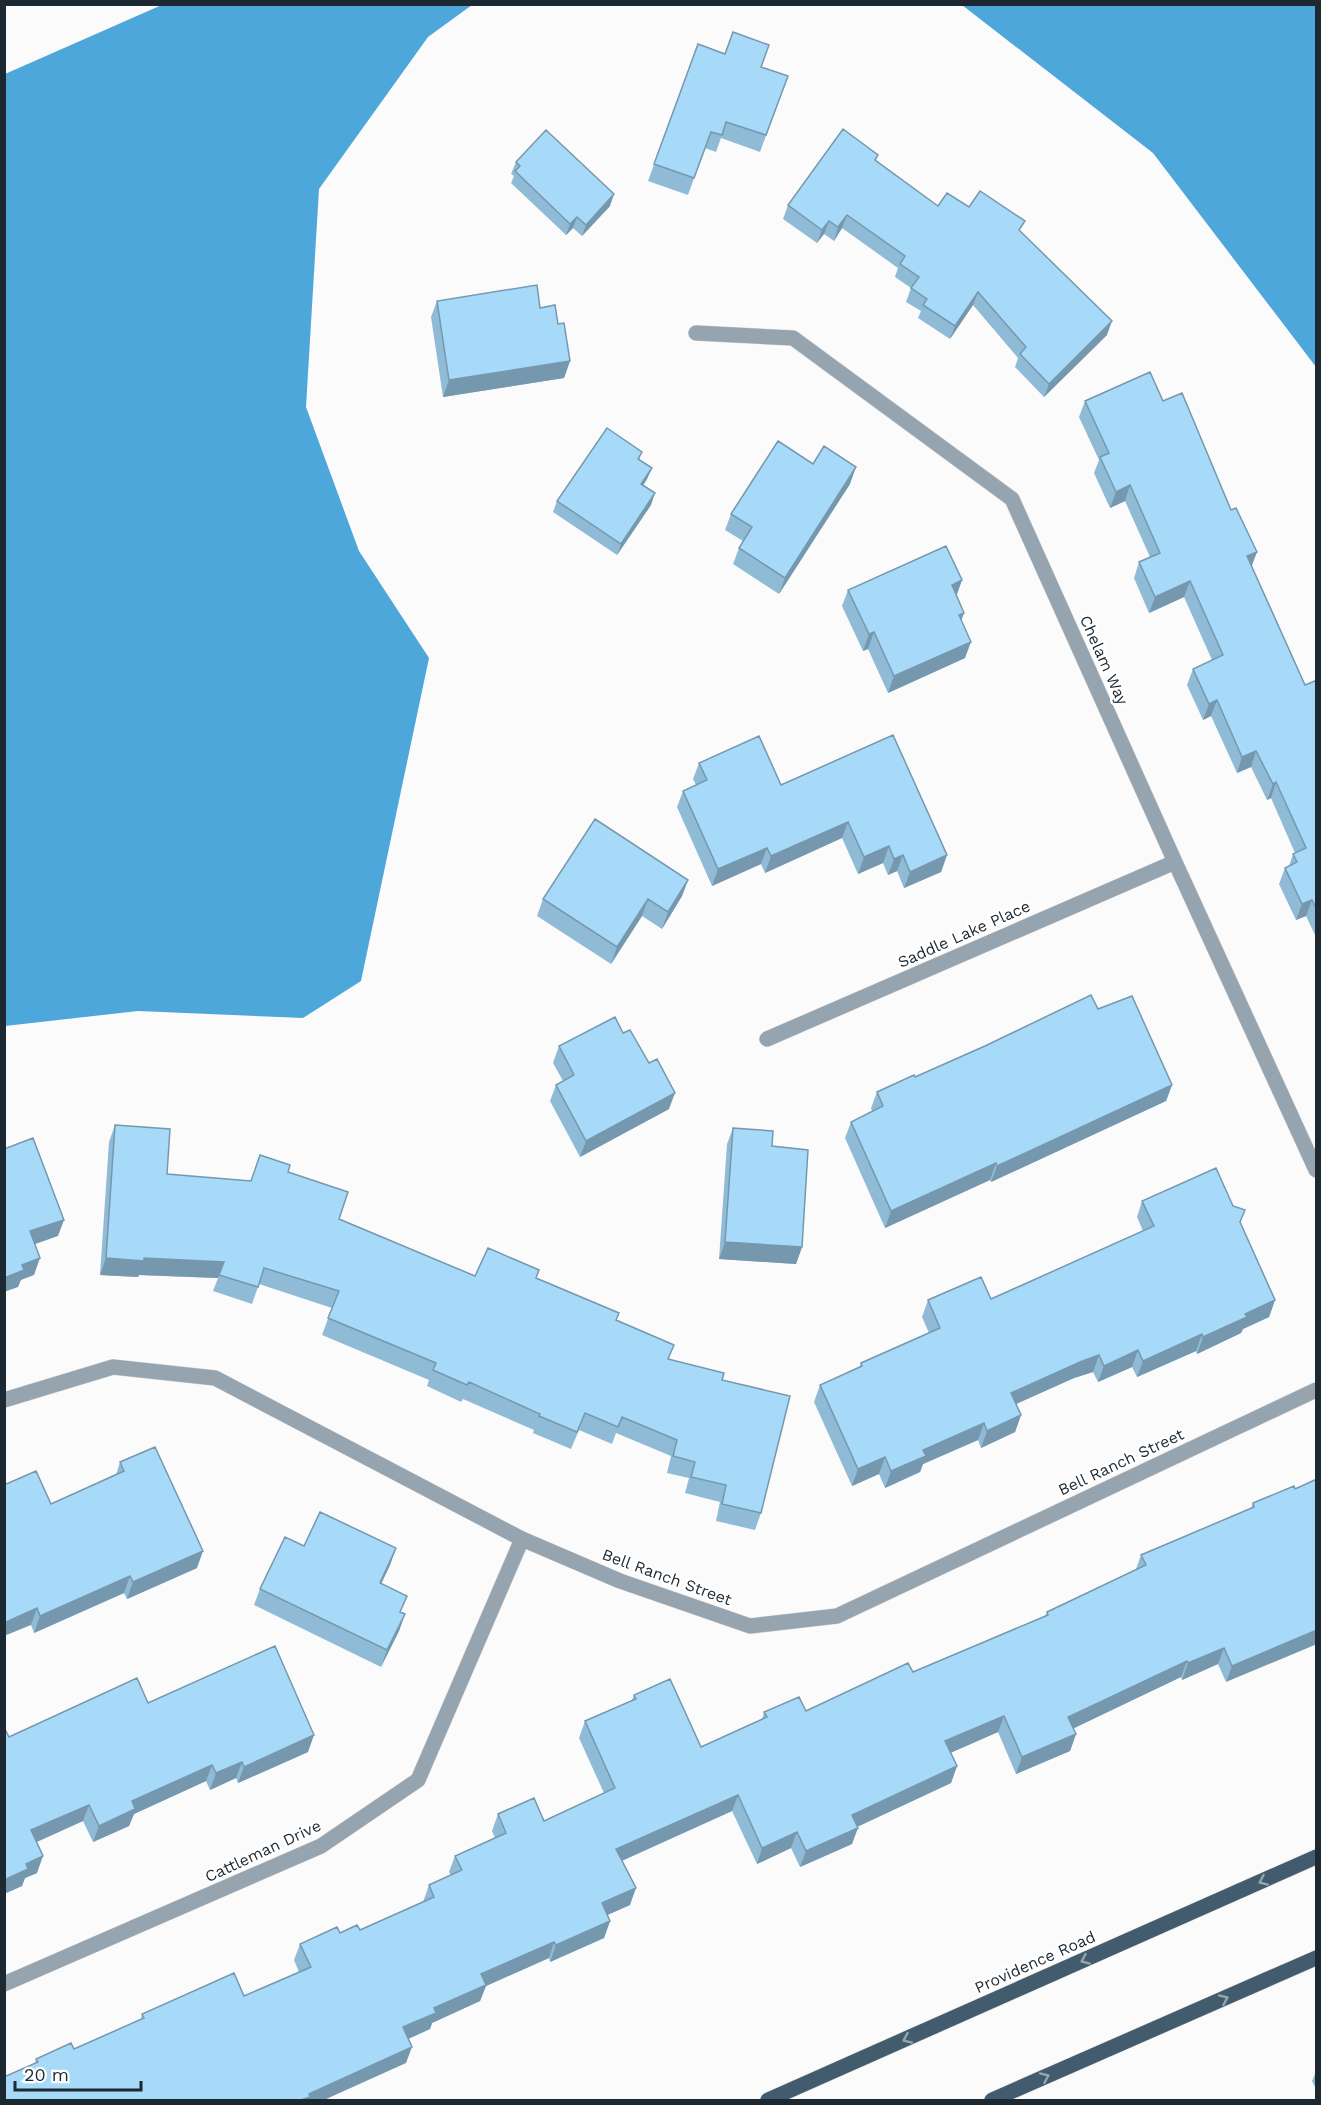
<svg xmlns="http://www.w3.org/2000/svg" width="1321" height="2105" font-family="'Work Sans',sans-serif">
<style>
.water{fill:#4ea7da}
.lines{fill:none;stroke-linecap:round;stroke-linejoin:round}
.minor-casing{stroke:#d7d9db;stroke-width:16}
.major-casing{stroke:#d7d9db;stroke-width:16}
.minor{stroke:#95a4ae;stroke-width:15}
.major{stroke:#425c6d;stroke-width:15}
.wall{fill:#90bbd6}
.shaded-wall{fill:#7598ae}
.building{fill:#a7d9f9;stroke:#7598ae;stroke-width:1.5}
.oneway{stroke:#97a5af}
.labels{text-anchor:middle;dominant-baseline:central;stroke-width:5;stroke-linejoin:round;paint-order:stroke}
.street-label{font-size:16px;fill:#1c2932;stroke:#fff}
</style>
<rect width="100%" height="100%" fill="#fbfbfb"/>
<!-- water -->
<path class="water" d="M 164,4 L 472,5 L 428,37 L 319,189 L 306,407 L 359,551 L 429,658 L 361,981 L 303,1018 L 138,1011 L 5,1026 L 5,74 Z
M 962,5 L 1316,5 L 1316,367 L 1153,153 Z"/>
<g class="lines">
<!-- minor casing -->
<g class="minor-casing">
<path id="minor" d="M 696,333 L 793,338 L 1012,499 L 1175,862 L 1316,1170
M 767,1039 L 1175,862
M 4,1400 L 113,1367 L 215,1378 L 522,1539 L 620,1581 L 750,1626 L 837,1616 L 1316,1390
M 4,1984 L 321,1846 L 418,1780 L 522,1539"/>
</g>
<!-- major casing -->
<g class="major-casing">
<path id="major" d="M 768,2100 L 1316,1857
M 992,2100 L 1316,1958"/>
</g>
<!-- minor -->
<use href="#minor" class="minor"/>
<!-- major -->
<use href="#major" class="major"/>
</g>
<!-- wall -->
<path class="wall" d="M 698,44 L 788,76 L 760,152 L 721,138 L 716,152 L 705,148 L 688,195 L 648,181 Z
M 878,155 L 876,160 L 938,206 L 969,207 L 1021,232 L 1107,335 L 1044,397 L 1015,367 L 1018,358 L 973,305 L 950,339 L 918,318 L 921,311 L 906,302 L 911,288 L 895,277 L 898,268 L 842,228 L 834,241 L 824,234 L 817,243 L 783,219 L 788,205 Z
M 516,162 L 610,206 L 582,236 L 573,228 L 566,235 L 511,183 L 514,176 L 511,174 Z
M 437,301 L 540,308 L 558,324 L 570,361 L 564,378 L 443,397 L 431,317 Z
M 1085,401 L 1163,401 L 1251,566 L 1305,685 L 1317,680 L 1317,939 L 1306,916 L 1296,920 L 1279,884 L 1285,868 L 1289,866 L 1293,854 L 1295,853 L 1271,798 L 1267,800 L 1251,767 L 1237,773 L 1211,716 L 1203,720 L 1187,685 L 1193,669 L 1212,660 L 1184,597 L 1149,613 L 1134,578 L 1139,562 L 1150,557 L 1125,501 L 1110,508 L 1094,473 L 1099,460 L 1079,417 Z
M 642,452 L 639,460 L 652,468 L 647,479 L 643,485 L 651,505 L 617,555 L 553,512 L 557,501 Z
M 813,464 L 850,484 L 779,594 L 733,564 L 739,548 L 743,541 L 725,530 L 731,514 Z
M 962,580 L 956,596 L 961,621 L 965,658 L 888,693 L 868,649 L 863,651 L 842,606 L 848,590 Z
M 699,763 L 781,785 L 947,855 L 941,872 L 904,888 L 897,871 L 888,875 L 883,863 L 858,874 L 842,838 L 765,873 L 761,864 L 712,886 L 677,807 L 683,791 L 696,785 L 693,779 Z
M 688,880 L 682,896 L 662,929 L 642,916 L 611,964 L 537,916 L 543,899 Z
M 1098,1009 L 1172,1085 L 1166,1101 L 991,1182 L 990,1180 L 885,1228 L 845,1138 L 851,1122 L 872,1111 L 871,1108 L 877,1092 Z
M 623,1033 L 669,1109 L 580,1157 L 550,1101 L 556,1085 L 563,1081 L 553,1063 L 559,1046 Z
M 115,1125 L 167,1174 L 250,1181 L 288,1172 L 339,1219 L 475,1276 L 536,1278 L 619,1313 L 616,1320 L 669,1359 L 722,1380 L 761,1513 L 755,1530 L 716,1521 L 720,1502 L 685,1493 L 689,1478 L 667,1473 L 671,1456 L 616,1433 L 612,1444 L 579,1430 L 571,1449 L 533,1433 L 534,1430 L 463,1399 L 461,1402 L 427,1386 L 429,1380 L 322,1335 L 332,1308 L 259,1284 L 252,1304 L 213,1291 L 218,1278 L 139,1275 L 138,1277 L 100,1275 L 109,1142 Z
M 733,1128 L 772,1146 L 802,1247 L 796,1264 L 719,1259 L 727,1144 Z
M 1142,1201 L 1240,1223 L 1275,1300 L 1269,1317 L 1243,1329 L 1241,1333 L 1197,1354 L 1196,1351 L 1137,1377 L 1132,1367 L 1098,1382 L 1093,1372 L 1074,1378 L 1016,1404 L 1021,1415 L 1015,1432 L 981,1448 L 978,1440 L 923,1464 L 920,1472 L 885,1488 L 879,1474 L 852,1486 L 814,1402 L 820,1385 L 859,1368 L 861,1363 L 929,1333 L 922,1317 L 928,1300 L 991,1299 L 1143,1231 L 1137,1217 Z
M 120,1462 L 197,1568 L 127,1599 L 124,1593 L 34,1633 L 31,1625 L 51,1504 L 116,1475 Z
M 1317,1479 L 1226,1682 L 1218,1664 L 1182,1680 L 1181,1677 L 1073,1728 L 1076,1734 L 1070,1751 L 1016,1774 L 998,1732 L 950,1753 L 957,1766 L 951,1783 L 857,1827 L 852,1844 L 800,1867 L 791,1848 L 757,1864 L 732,1811 L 622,1861 L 630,1905 L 607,1915 L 610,1921 L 604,1938 L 550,1962 L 549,1958 L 486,1986 L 480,2001 L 432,2023 L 430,2029 L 408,2039 L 406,2063 L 35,2064 L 36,2059 L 74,2049 L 141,2019 L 142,2014 L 244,1996 L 299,1972 L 294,1960 L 300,1944 L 340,1933 L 360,1930 L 423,1902 L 429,1885 L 451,1875 L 449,1872 L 455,1856 L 495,1838 L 492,1831 L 498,1814 L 544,1821 L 604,1793 L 579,1738 L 585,1721 L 632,1700 L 634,1695 L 701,1747 L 762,1720 L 764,1712 L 806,1711 L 913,1672 L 1045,1616 L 1047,1612 L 1136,1569 L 1141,1555 L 1251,1508 L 1253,1503 L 1295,1489 Z
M 304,1546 L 396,1548 L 390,1565 L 381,1584 L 401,1612 L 405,1614 L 399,1631 L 381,1667 L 254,1605 L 260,1589 Z
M 148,1703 L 308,1752 L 238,1783 L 236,1778 L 210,1790 L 206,1781 L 134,1814 L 129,1826 L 93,1842 L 83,1821 L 37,1842 L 37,1873 L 25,1878 L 22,1886 L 4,1894 L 4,1727 L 9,1737 Z
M 1317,2069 L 1317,2091 L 1312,2081 Z"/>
<!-- shaded-wall -->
<path class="shaded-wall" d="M 614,194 L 610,206 L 582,236 L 586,225 Z
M 847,215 L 842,228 L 834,241 L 838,227 Z
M 577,217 L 573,228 L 566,235 L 570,224 Z
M 829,221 L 824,234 L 817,243 L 822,230 Z
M 978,292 L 973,305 L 950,339 L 955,326 Z
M 1112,321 L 1107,335 L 1044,397 L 1049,384 Z
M 570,361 L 564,378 L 443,397 L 449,380 Z
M 856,467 L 850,484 L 779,594 L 785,578 Z
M 652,468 L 647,479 L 637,495 L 641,484 Z
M 1130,485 L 1125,501 L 1110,508 L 1116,492 Z
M 655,493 L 651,505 L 617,555 L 621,544 Z
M 1257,552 L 1251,568 L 1247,556 Z
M 962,580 L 956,597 L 952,585 Z
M 1190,581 L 1184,597 L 1149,613 L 1155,597 Z
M 964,613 L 958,630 L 959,615 Z
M 874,632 L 868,649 L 863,651 L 869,634 Z
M 971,642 L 965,658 L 888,693 L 894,676 Z
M 1217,700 L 1211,716 L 1203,720 L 1209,704 Z
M 1256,751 L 1251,767 L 1237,773 L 1242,757 Z
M 1276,782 L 1271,798 L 1267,800 L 1273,784 Z
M 848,822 L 842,838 L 765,873 L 771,856 Z
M 889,846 L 883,863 L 858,874 L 864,857 Z
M 767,848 L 761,864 L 712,886 L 718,869 Z
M 903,855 L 897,871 L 888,875 L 894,859 Z
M 947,855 L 941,872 L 904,888 L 910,872 Z
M 688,880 L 682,896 L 662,929 L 668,912 Z
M 648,899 L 642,916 L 611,964 L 617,947 Z
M 1312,900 L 1306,916 L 1296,920 L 1302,904 Z
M 1172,1085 L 1166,1101 L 991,1182 L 997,1166 Z
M 675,1093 L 669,1109 L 580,1157 L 586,1141 Z
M 996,1163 L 990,1180 L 885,1228 L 891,1211 Z
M 64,1220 L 58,1236 L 24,1248 L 30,1231 Z
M 725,1242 L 802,1247 L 796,1264 L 719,1259 Z
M 40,1258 L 34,1275 L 21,1280 L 18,1287 L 4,1292 L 4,1278 L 22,1265 Z
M 106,1258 L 144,1258 L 224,1262 L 218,1278 L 139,1275 L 138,1277 L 100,1275 Z
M 1275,1300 L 1269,1317 L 1243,1329 L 1241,1333 L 1197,1354 L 1203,1337 L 1245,1314 Z
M 1202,1334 L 1196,1351 L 1137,1377 L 1143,1361 Z
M 1138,1350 L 1132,1367 L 1098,1382 L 1104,1366 Z
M 1099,1355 L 1093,1372 L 1074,1378 L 1005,1409 L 1011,1393 L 1080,1362 Z
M 1021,1415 L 1015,1432 L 981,1448 L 987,1431 Z
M 984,1423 L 978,1440 L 923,1464 L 920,1472 L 885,1488 L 891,1471 L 923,1450 Z
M 885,1457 L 879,1474 L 852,1486 L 858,1469 Z
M 396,1548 L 390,1565 L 374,1599 L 380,1583 Z
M 203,1551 L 197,1568 L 127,1599 L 133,1582 Z
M 130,1576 L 124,1593 L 34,1633 L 40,1616 Z
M 37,1608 L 31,1625 L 4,1636 L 4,1623 Z
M 405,1614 L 399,1631 L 381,1667 L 387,1650 Z
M 1317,1630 L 1317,1644 L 1226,1682 L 1232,1666 Z
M 1224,1648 L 1218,1664 L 1182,1680 L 1188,1663 Z
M 1187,1661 L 1181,1677 L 1062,1734 L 1068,1717 Z
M 1004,1716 L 998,1732 L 939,1758 L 945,1741 Z
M 1076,1734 L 1070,1751 L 1016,1774 L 1022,1757 Z
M 314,1735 L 308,1752 L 238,1783 L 244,1767 Z
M 242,1762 L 236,1778 L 210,1790 L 216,1773 Z
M 212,1765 L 206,1781 L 134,1814 L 129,1826 L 93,1842 L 99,1826 L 132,1801 Z
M 957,1766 L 951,1783 L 846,1832 L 852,1815 Z
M 738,1795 L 732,1811 L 610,1866 L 616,1849 Z
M 89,1805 L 83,1821 L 25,1847 L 31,1830 Z
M 858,1828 L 852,1844 L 800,1867 L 806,1851 Z
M 797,1832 L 791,1848 L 757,1864 L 762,1848 Z
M 43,1856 L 37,1873 L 25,1878 L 22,1886 L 4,1894 L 4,1880 L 26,1864 Z
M 636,1888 L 630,1905 L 596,1920 L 602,1903 Z
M 610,1921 L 604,1938 L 550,1962 L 556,1945 Z
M 554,1942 L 549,1958 L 486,1986 L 480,2001 L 432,2023 L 430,2029 L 397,2044 L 403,2027 L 481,1974 Z
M 412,2047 L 406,2063 L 324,2100 L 301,2100 L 309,2094 Z"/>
<!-- building -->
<path class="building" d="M 733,32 L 769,45 L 761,67 L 788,76 L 766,135 L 726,122 L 722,135 L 711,132 L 694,178 L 654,164 L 698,44 L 725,54 Z
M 843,129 L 878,155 L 875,160 L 938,206 L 947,193 L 969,207 L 980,191 L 1025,221 L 1019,230 L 1112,321 L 1049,384 L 1020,354 L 1026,347 L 978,292 L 955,326 L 923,305 L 927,299 L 911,288 L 919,277 L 900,264 L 905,256 L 847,215 L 838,227 L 829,221 L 822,230 L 788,205 Z
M 546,130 L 614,194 L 586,225 L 577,217 L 570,224 L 515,171 L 520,166 L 516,162 Z
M 537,285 L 540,308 L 555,305 L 558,324 L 564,323 L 570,361 L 449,380 L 437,301 Z
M 1150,372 L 1163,401 L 1182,393 L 1231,510 L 1236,508 L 1257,552 L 1247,556 L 1305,685 L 1317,680 L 1317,910 L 1312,900 L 1302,904 L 1285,868 L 1297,862 L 1293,854 L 1306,848 L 1276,782 L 1273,784 L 1256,751 L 1242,757 L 1217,700 L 1209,704 L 1193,669 L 1223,655 L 1190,581 L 1155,597 L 1139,562 L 1160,553 L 1130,485 L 1116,492 L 1100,457 L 1109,453 L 1085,401 Z
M 607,428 L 642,452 L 638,459 L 652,468 L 641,484 L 655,493 L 621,544 L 557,501 Z
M 778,441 L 813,464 L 824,446 L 856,467 L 785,578 L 739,548 L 752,527 L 731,514 Z
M 946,546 L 962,580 L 952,585 L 964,613 L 959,615 L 971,642 L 894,676 L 874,632 L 869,634 L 848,590 Z
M 893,735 L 947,855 L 910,872 L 903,855 L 894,859 L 889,846 L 864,857 L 848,822 L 771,856 L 767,848 L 718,869 L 683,791 L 707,780 L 699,763 L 759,736 L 781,785 Z
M 595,819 L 688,880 L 668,912 L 648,899 L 617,947 L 543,899 Z
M 1091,995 L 1098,1009 L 1132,996 L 1172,1085 L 997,1166 L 996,1163 L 891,1211 L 851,1122 L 883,1106 L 877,1092 L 914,1075 L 915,1077 L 985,1046 Z
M 615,1017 L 623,1033 L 630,1030 L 649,1063 L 657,1059 L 675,1093 L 586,1141 L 556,1085 L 574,1075 L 559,1046 Z
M 115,1125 L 170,1129 L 167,1174 L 251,1181 L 260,1155 L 290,1165 L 288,1172 L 348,1192 L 339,1219 L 475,1276 L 488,1248 L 539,1270 L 536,1278 L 619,1313 L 616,1320 L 674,1345 L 668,1359 L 724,1373 L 722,1380 L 790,1396 L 761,1513 L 722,1504 L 726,1485 L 691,1477 L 695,1462 L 673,1456 L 677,1440 L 622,1417 L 618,1427 L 585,1413 L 577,1432 L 539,1416 L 540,1414 L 469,1382 L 467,1385 L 433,1370 L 436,1363 L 328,1318 L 339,1291 L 264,1268 L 258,1287 L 219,1275 L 224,1262 L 144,1258 L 144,1261 L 106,1258 Z
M 733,1128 L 773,1131 L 772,1146 L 808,1150 L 802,1247 L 725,1242 Z
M 33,1138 L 64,1220 L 30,1231 L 40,1258 L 22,1265 L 24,1270 L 4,1278 L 4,1149 Z
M 1216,1168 L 1233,1206 L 1245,1210 L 1240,1222 L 1275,1300 L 1245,1314 L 1247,1317 L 1203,1337 L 1202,1334 L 1143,1361 L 1138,1350 L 1104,1366 L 1099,1355 L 1080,1362 L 1011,1393 L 1021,1415 L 987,1431 L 984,1423 L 923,1450 L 926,1456 L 891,1471 L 885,1457 L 858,1469 L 820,1385 L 862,1366 L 861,1363 L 940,1328 L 928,1300 L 981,1277 L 991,1299 L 1154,1226 L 1142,1201 Z
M 155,1447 L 203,1551 L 133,1582 L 130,1576 L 40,1616 L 37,1608 L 4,1623 L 4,1485 L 36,1471 L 51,1504 L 124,1471 L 120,1462 Z
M 1317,1479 L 1317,1630 L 1232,1666 L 1224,1648 L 1188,1663 L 1187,1661 L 1068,1717 L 1076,1734 L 1022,1757 L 1004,1716 L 945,1741 L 957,1766 L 852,1815 L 858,1828 L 806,1851 L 797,1832 L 762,1848 L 738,1795 L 616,1849 L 636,1888 L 602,1903 L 610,1921 L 556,1945 L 554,1942 L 481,1974 L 486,1985 L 434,2008 L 436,2013 L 403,2027 L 412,2047 L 309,2094 L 310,2097 L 301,2100 L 4,2100 L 4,2077 L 38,2062 L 36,2059 L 71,2043 L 74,2049 L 144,2018 L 142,2014 L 234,1973 L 244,1996 L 311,1967 L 300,1944 L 337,1927 L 340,1933 L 357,1925 L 360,1930 L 434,1897 L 429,1885 L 462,1870 L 455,1856 L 506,1833 L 498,1814 L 534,1798 L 544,1821 L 615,1788 L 585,1721 L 636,1699 L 634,1695 L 670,1679 L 701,1747 L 767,1717 L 764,1712 L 799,1697 L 806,1711 L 908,1663 L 913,1672 L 1048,1615 L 1047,1612 L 1146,1565 L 1141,1555 L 1254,1507 L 1253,1503 L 1294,1486 L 1295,1489 Z
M 320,1512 L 396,1548 L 380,1583 L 407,1596 L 400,1612 L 405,1614 L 387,1650 L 260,1589 L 285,1537 L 304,1546 Z
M 275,1646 L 314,1735 L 244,1767 L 242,1762 L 216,1773 L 212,1765 L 132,1801 L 135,1809 L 99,1826 L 89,1805 L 31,1830 L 43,1856 L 26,1864 L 28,1869 L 4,1880 L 4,1727 L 9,1737 L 137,1678 L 148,1703 Z"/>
<!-- one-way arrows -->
<defs><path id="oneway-chevron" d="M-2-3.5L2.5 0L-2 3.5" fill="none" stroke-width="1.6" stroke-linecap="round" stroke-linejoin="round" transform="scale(1.5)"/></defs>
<g class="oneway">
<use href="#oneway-chevron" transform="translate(1263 1881) rotate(156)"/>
<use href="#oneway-chevron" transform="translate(1085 1960) rotate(156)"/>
<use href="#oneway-chevron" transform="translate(1224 1999) rotate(-24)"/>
<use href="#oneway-chevron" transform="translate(907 2039) rotate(156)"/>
<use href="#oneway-chevron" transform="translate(1045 2077) rotate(-24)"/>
</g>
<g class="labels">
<!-- street labels -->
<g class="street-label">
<text transform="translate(1104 660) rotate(66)">Chelam Way</text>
<text transform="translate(964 934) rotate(-24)">Saddle Lake Place</text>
<text transform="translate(1121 1462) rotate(-25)">Bell Ranch Street</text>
<text transform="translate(667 1577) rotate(20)">Bell Ranch Street</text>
<text transform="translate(263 1851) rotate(-25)">Cattleman Drive</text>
<text transform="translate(1035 1962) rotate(-24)">Providence Road</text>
</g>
</g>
<!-- border -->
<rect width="1321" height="2105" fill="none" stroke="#1c2932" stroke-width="12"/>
<!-- scale -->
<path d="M15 2081v9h126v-9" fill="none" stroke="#1c2932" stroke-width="3"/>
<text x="24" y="2081" font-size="18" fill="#1c2932" stroke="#ffffff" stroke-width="4.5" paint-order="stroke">20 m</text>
</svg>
